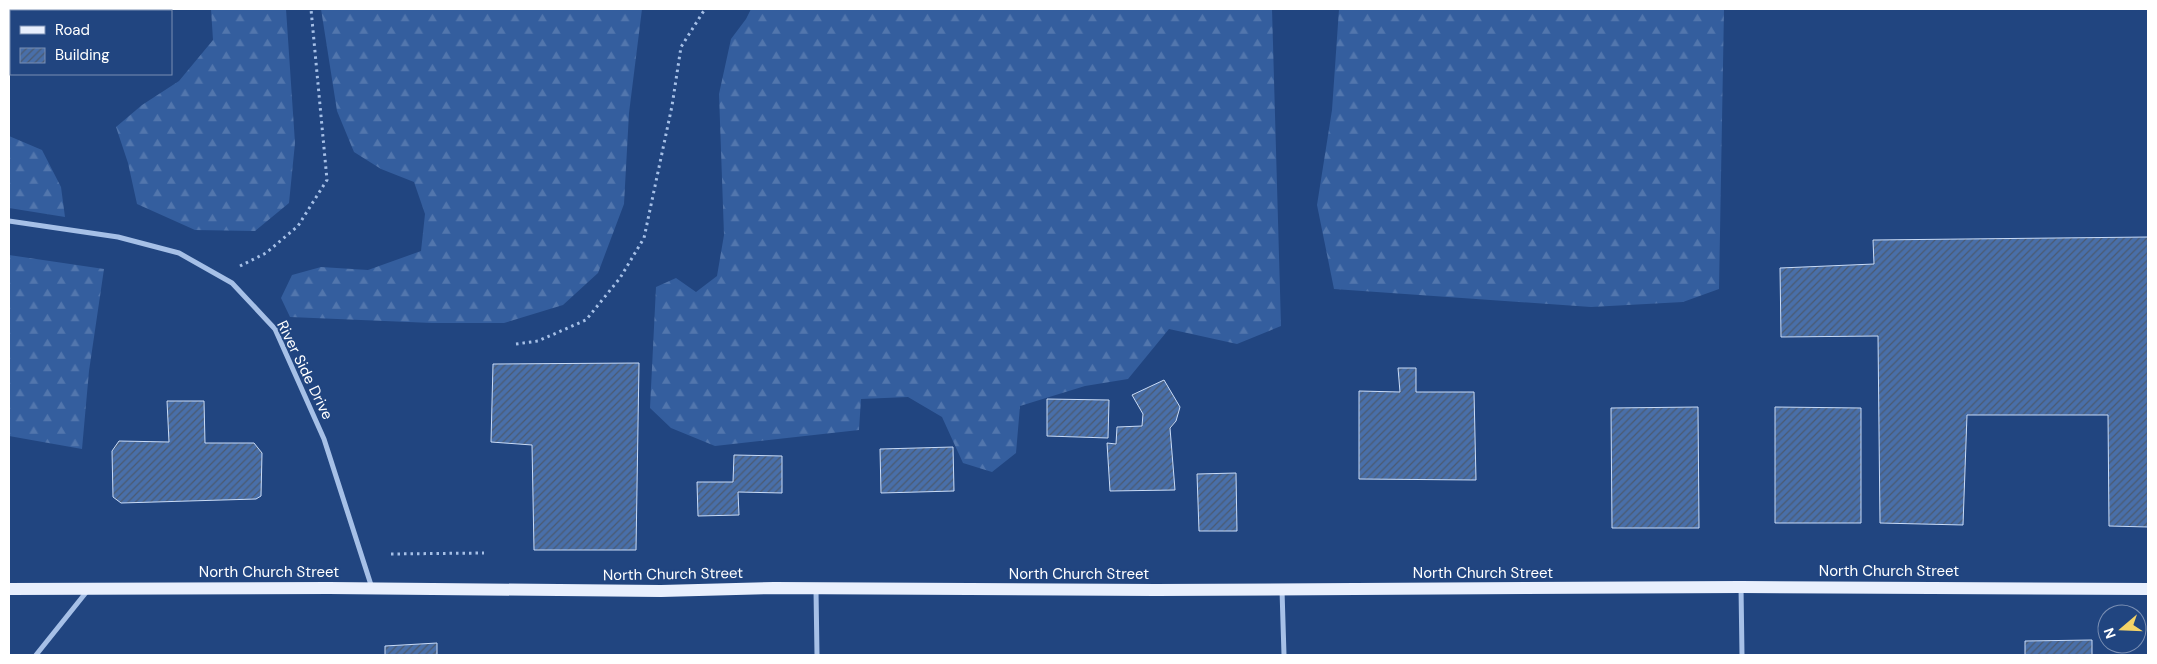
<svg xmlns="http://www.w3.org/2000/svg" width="2157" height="664" font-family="'DM Sans',sans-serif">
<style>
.forest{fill:url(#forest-firs)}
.building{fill:url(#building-hatch);stroke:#c9dbf6}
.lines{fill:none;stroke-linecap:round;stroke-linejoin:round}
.path{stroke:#a6c0e7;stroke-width:3;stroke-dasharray:2.5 4;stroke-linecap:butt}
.minor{stroke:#a6c0e7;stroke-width:5}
.primary{stroke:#e8effd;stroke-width:12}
.labels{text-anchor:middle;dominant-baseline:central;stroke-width:4;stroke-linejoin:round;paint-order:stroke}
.street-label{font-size:15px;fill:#fff;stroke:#214580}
</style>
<defs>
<pattern id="forest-firs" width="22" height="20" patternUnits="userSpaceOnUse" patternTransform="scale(1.25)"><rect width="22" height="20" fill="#345e9e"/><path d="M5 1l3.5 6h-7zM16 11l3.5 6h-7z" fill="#5276ad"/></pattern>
<pattern id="building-hatch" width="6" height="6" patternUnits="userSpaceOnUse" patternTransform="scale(1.25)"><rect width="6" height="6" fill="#496fa9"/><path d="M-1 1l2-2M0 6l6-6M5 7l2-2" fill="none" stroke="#4b5a71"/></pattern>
</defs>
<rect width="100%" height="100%" fill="#214580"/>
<!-- forest -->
<path class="forest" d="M 211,9 L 286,9 L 295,143 L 289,203 L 255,231 L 195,230 L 137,204 L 128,163 L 116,127 L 142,105 L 179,81 L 213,40 Z
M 321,9 L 642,9 L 629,113 L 624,204 L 598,273 L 563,305 L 504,323 L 432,323 L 290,317 L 281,298 L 292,275 L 321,267 L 368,270 L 421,251 L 425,214 L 414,182 L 381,169 L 354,152 L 337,111 Z
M 751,9 L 1272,9 L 1281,326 L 1237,344 L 1169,329 L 1128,379 L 1085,386 L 1020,406 L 1016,453 L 992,472 L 963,463 L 942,417 L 908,397 L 861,399 L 859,430 L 715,446 L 671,428 L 650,408 L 656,287 L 676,278 L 696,292 L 717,276 L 724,235 L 719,94 L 731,39 L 746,19 Z
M 1339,9 L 1724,9 L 1719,289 L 1683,302 L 1591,307 L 1334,289 L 1317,205 L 1332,110 Z
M 9,136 L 42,150 L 61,187 L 65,217 L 9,208 Z
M 9,255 L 104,269 L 89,371 L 82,449 L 9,436 Z"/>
<!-- building -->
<path class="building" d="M 2148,237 L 2148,527 L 2109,526 L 2108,415 L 1967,415 L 1963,525 L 1880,523 L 1878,336 L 1781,337 L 1780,268 L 1874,264 L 1873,240 Z
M 639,363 L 636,550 L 534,550 L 532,445 L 491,442 L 493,364 Z
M 1398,368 L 1416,368 L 1416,392 L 1474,392 L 1476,480 L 1359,479 L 1359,391 L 1400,392 Z
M 1164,380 L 1180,407 L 1176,421 L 1170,428 L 1175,490 L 1110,491 L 1107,443 L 1116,444 L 1117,427 L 1142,426 L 1143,414 L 1132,395 Z
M 1047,399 L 1109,400 L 1108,438 L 1047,436 Z
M 167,401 L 204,401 L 205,443 L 254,443 L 262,453 L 261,496 L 256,499 L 121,503 L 113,497 L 112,451 L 119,441 L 169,442 Z
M 1698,407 L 1699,528 L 1612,528 L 1611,408 Z
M 1775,407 L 1861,408 L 1861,523 L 1775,523 Z
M 953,447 L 954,491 L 881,493 L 880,449 Z
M 734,455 L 782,456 L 782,493 L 738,492 L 739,515 L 698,516 L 697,482 L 733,482 Z
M 1236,473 L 1237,531 L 1199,531 L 1197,474 Z
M 2092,640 L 2092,655 L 2025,655 L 2025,641 Z
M 437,643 L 437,655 L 385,655 L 385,646 Z"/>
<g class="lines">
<!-- path -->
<path class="path" d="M 240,266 L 266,253 L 298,226 L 327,180 L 311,9
M 516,344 L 538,341 L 586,320 L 620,278 L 644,238 L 672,106 L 681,47 L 705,9
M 391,554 L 484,553"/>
<!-- minor -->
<path class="minor" d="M 9,221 L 118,237 L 179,253 L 232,283 L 275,329 L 324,439 L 372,588
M 1741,587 L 1742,655
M 816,590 L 817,655
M 1282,590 L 1284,655
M 36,655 L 88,590"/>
<!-- primary -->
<path class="primary" d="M 9,589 L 329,588 L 661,591 L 774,588 L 1156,590 L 1741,587 L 2148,589"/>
</g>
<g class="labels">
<!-- street labels -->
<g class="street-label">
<text transform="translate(305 370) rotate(64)">River Side Drive</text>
<text x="1889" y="571">North Church Street</text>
<text x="269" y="572">North Church Street</text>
<text x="1483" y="573">North Church Street</text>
<text transform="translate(673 574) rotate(-1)">North Church Street</text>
<text x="1079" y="574">North Church Street</text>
</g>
</g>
<!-- border -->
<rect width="2157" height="664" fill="none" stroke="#ffffff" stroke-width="20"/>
<!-- legend -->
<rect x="10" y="10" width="162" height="65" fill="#214580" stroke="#7a8fb3"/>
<rect x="20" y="26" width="25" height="8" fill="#e8effd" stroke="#7a8fb3"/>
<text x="55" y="35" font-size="15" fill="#ffffff">Road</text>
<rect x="20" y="48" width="25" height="15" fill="url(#building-hatch)" stroke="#7a8fb3"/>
<text x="55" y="60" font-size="15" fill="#ffffff">Building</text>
<!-- north arrow -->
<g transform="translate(2122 629) rotate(251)"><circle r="24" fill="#214580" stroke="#7a8fb3"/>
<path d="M0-4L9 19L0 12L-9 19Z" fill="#f4d367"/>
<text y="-8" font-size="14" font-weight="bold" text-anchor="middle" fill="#ffffff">N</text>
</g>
</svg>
